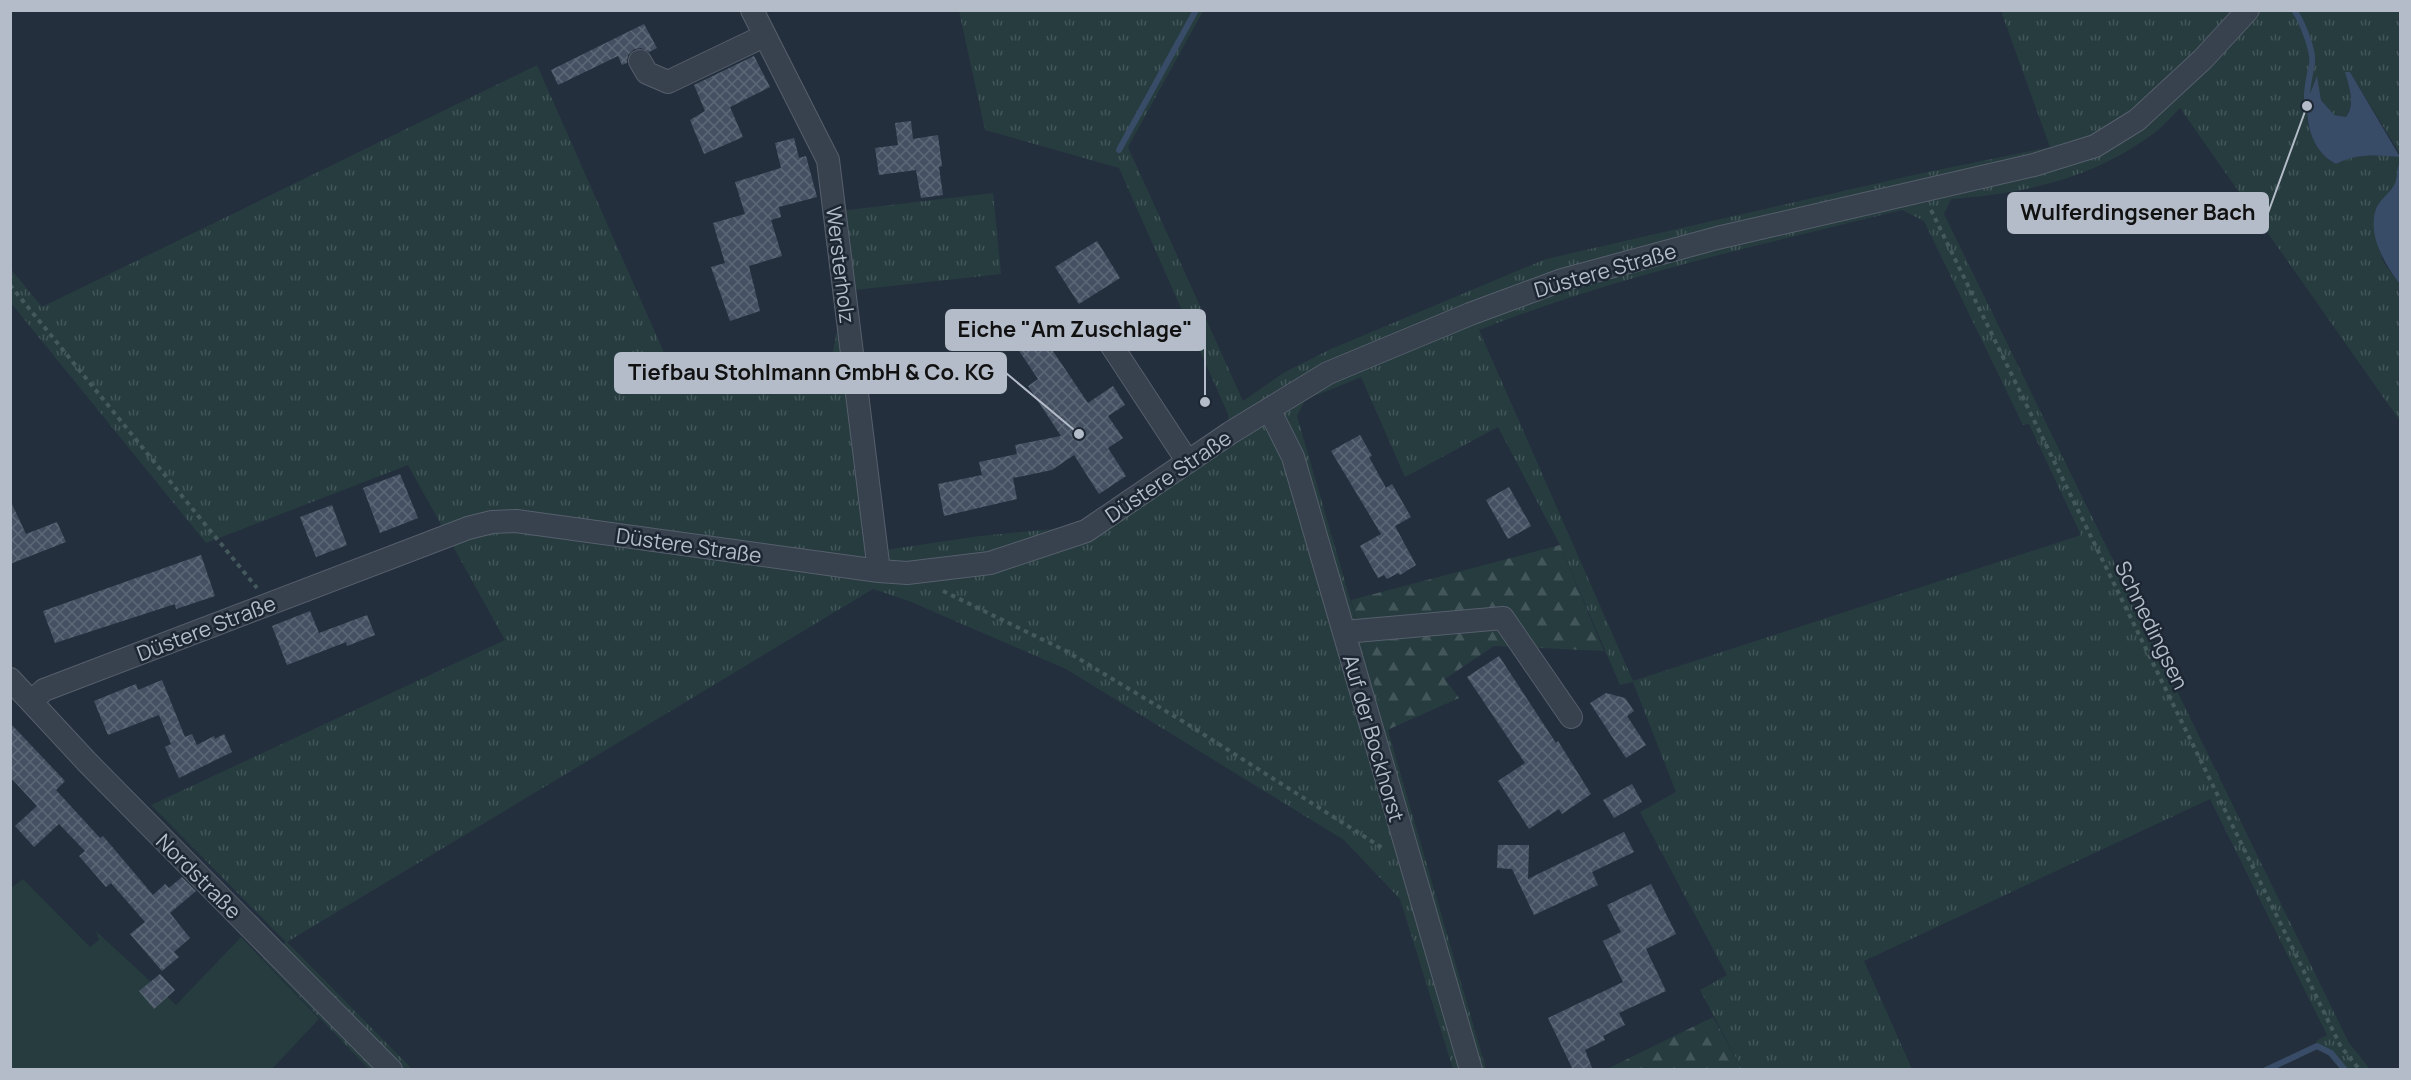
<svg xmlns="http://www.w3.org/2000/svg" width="2411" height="1080" font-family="Manrope,sans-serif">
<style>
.grass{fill:url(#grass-tufts);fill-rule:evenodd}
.forest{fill:url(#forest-firs)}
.garden{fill:#263c3f}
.water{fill:#394c67}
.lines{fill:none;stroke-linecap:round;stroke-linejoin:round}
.stream{stroke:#394c67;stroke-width:6}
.building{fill:url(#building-cross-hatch)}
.minor-casing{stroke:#565f6c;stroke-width:24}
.path{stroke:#44595c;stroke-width:4;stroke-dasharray:4.5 4.5;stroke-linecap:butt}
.minor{stroke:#38414e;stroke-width:22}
.labels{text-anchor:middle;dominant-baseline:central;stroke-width:5;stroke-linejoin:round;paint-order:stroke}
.street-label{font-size:21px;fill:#b4bcc9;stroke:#1d2633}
.leader{fill:none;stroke:#b4bcc9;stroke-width:2}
.callout-dot{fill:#b4bcc9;stroke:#1d2633;stroke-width:2}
.callout{fill:#b4bcc9;stroke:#b4bcc9;stroke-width:2}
.callout-label{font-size:22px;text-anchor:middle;font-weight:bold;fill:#111}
</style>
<defs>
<pattern id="grass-tufts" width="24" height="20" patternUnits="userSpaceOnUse" patternTransform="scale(1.5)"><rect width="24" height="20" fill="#263c3f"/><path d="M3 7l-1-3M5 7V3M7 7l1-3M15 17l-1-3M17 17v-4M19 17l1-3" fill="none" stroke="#435659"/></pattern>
<pattern id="forest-firs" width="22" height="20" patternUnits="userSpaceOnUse" patternTransform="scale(1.5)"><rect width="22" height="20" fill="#263c3f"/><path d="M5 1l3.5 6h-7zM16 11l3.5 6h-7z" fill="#435659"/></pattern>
<pattern id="building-cross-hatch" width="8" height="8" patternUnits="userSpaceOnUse" patternTransform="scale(1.5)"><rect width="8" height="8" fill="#455162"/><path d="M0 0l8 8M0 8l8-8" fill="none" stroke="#5d6877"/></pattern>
</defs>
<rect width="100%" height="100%" fill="#242f3e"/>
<!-- grass -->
<path class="grass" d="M 959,11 L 1203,11 L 1128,147 L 1243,401 L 1285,372 L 1331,349 L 1546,259 L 1909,176 L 2050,147 L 2001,11 L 2400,11 L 2400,154 L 2350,72 L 2351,106 L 2346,117 L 2334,115 L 2321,100 L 2317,77 C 2314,86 2309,95 2308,104 C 2303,125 2317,154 2336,164 C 2356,153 2377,155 2400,157 L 2395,185 L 2388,193 L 2378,247 L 2384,263 L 2400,284 L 2400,421 L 2180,108 C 2170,118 2161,129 2150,136 C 2089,180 2024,193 1951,199 L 1944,214 L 2349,1043 L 2370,1069 L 2340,1069 L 2316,1041 L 2327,1035 L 2210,799 L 1864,961 L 1912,1069 L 1742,1069 L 1700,990 L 1727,975 L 1640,812 L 1676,792 L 1633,682 L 1620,685 L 1560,545 L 1498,427 L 1405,477 L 1361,377 L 1305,400 L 1297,416 L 1486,1069 L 1453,1069 L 1400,899 L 1344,840 L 1066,669 L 909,601 L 873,589 L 287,942 L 412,1069 L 369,1069 L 262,958 L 286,942 L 151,805 L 505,640 L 408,465 L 206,543 L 11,303 L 10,268 L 42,307 L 537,65 L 669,364 C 681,376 695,389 712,391 C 744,395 801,367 832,356 L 845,291 L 839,211 L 993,193 L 1001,274 L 845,291 L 885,550 L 980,536 L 1084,526 L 1229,429 L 1228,414 L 1119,168 L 985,130 ZM 1902,210 L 1924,221 L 2023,425 L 2029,424 L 2081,535 L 1633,681 L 1479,330 C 1616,276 1760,245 1902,210 Z"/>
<!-- forest -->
<path class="forest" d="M 1560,545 L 1604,651 L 1494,646 L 1445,679 L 1459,698 L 1387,730 L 1351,600 Z
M 1713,1017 L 1742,1069 L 1607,1069 Z"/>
<!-- garden -->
<path class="garden" d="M 23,879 L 90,947 L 99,940 L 96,931 L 176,1005 L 241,937 L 319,1019 L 272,1069 L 14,1070 L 11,1065 L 11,888 Z"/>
<!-- water -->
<path class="water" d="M 2345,72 L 2350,72 L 2400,157 C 2377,155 2356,153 2336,164 C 2315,153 2307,130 2307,107 C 2307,98 2314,85 2317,76 L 2321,100 L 2334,115 L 2346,117 C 2356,104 2349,87 2345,72 Z
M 2399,164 L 2400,164 L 2400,284 C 2385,265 2367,235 2376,209 C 2379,201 2388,194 2393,187 C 2398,180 2396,171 2399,164 Z"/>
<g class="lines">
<!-- stream -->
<path class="stream" d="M 2294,10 C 2302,21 2314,51 2312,64 C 2309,79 2305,94 2308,110
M 1119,150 L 1196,10
M 2266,1070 L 2317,1046 L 2331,1053 L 2345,1070"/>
</g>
<!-- building -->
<path class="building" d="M 644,24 L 657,48 L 649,52 L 641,48 L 634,49 L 628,55 L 627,63 L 622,65 L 618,56 L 558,85 L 551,70 Z
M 754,56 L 770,87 L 730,107 L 743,137 L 704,154 L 690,120 L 705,111 L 694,85 Z
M 911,121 L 913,139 L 938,135 L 942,166 L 939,167 L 943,195 L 921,198 L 916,170 L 879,175 L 875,148 L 898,145 L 895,123 Z
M 794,138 L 799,158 L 806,156 L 817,197 L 779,207 L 781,217 L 771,220 L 782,256 L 749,266 L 760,311 L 730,321 L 711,267 L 725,263 L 713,223 L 745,214 L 735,182 L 781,168 L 775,143 Z
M 1097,241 L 1120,278 L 1079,304 L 1055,267 Z
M 1030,317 L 1088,403 L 1113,386 L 1125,405 L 1108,416 L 1123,438 L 1108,448 L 1126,476 L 1099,494 L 1074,455 L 1052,470 L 1013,478 L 1017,499 L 944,516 L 938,484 L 982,475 L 979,462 L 1017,454 L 1015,445 L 1061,436 L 1028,386 L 1038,379 L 1007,333 Z
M 1360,435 L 1372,456 L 1369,457 L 1386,488 L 1392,484 L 1411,517 L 1395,526 L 1416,565 L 1400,575 L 1398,573 L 1387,579 L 1384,575 L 1378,578 L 1360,546 L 1381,534 L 1331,451 Z
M 400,474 L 418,518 L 380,533 L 363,488 Z
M 1509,487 L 1531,526 L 1508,539 L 1486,500 Z
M 10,500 L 26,534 L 57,522 L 66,542 L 10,564 Z
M 332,505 L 347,545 L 316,557 L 300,517 Z
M 201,555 L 215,596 L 176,609 L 175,604 L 55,643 L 43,611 Z
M 310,611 L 319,633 L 367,615 L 375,635 L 347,646 L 346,642 L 287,665 L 272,626 Z
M 1499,656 L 1556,743 L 1558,741 L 1591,794 L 1562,814 L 1559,809 L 1529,829 L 1498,781 L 1525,763 L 1467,677 Z
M 162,680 L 185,737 L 192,734 L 197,745 L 214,736 L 215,739 L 224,734 L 232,752 L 179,778 L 165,747 L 171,744 L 159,715 L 108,735 L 94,701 L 136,684 L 138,690 Z
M 1606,693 L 1625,698 L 1634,711 L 1627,716 L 1646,745 L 1626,758 L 1590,703 Z
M 10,723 L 65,781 L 56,790 L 100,838 L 103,836 L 153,895 L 165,884 L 169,888 L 182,877 L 196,891 L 170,913 L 190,938 L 174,952 L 179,957 L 162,971 L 130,934 L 145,922 L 111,883 L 106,887 L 79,856 L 85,851 L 59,824 L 34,847 L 15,826 L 37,806 L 10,777 Z
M 1632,784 L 1642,802 L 1614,818 L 1603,800 Z
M 1624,832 L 1634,852 L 1592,872 L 1598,885 L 1534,915 L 1512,869 L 1497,868 L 1498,845 L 1529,845 L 1528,879 Z
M 1651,884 L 1676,934 L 1646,949 L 1666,991 L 1619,1013 L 1625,1025 L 1603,1036 L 1605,1040 L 1585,1050 L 1593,1070 L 1573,1070 L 1548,1018 L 1623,982 L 1603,941 L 1621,932 L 1607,905 Z
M 160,974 L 175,990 L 154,1009 L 139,991 Z"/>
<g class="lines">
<!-- minor casing -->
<g class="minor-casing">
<path id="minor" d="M 752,10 L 828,160 L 879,571
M 640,61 L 647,73 L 668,82 L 764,36
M 1106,337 L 1188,462
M 1269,409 L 1293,457 L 1471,1070
M 1344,632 L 1503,618 L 1571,717
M 10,679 L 87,762 L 391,1070
M 32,701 L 44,690 L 468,528 L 492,522 L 516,521 L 879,571 L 907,573 L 990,563 L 1086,531 L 1230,433 L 1328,373 L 1470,314 L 1562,280 L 1717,238 L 2034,165 L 2095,146 L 2137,120 L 2203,59 L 2248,10"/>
</g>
<!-- path -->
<path class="path" d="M 1931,210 L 2341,1047 L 2360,1070
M 10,285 L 257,588
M 943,591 L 1066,651 L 1184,722 L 1384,849"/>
<!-- minor -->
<use href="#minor" class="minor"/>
</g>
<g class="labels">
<!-- street labels -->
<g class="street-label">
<text transform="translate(841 265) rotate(83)">Wersterholz</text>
<text transform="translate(1605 270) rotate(-16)">Düstere Straße</text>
<text transform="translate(1168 476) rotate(-34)">Düstere Straße</text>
<text transform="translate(689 545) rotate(8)">Düstere Straße</text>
<text transform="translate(2152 625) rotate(64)">Schnedingsen</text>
<text transform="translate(206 628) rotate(-21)">Düstere Straße</text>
<text transform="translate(1374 738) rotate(74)">Auf der Bockhorst</text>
<text transform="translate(199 876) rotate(45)">Nordstraße</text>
</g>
</g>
<!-- callouts -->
<path class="leader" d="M2307 106L2268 213M1205 402L1205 330M1079 434L1006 373"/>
<g class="callout-dot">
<circle cx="2307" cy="106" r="6"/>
<circle cx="1205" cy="402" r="6"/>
<circle cx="1079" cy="434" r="6"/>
</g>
<g class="callout">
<rect x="2008" y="193" width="260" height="40" rx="6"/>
<rect x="946" y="310" width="259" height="40" rx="6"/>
<rect x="615" y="353" width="391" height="40" rx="6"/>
</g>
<g class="callout-label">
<text x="2138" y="220">Wulferdingsener Bach</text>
<text x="1075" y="337">Eiche "Am Zuschlage"</text>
<text x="811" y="380">Tiefbau Stohlmann GmbH &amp; Co. KG</text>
</g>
<!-- border -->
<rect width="2411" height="1080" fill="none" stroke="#b4bcc9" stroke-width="24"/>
</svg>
